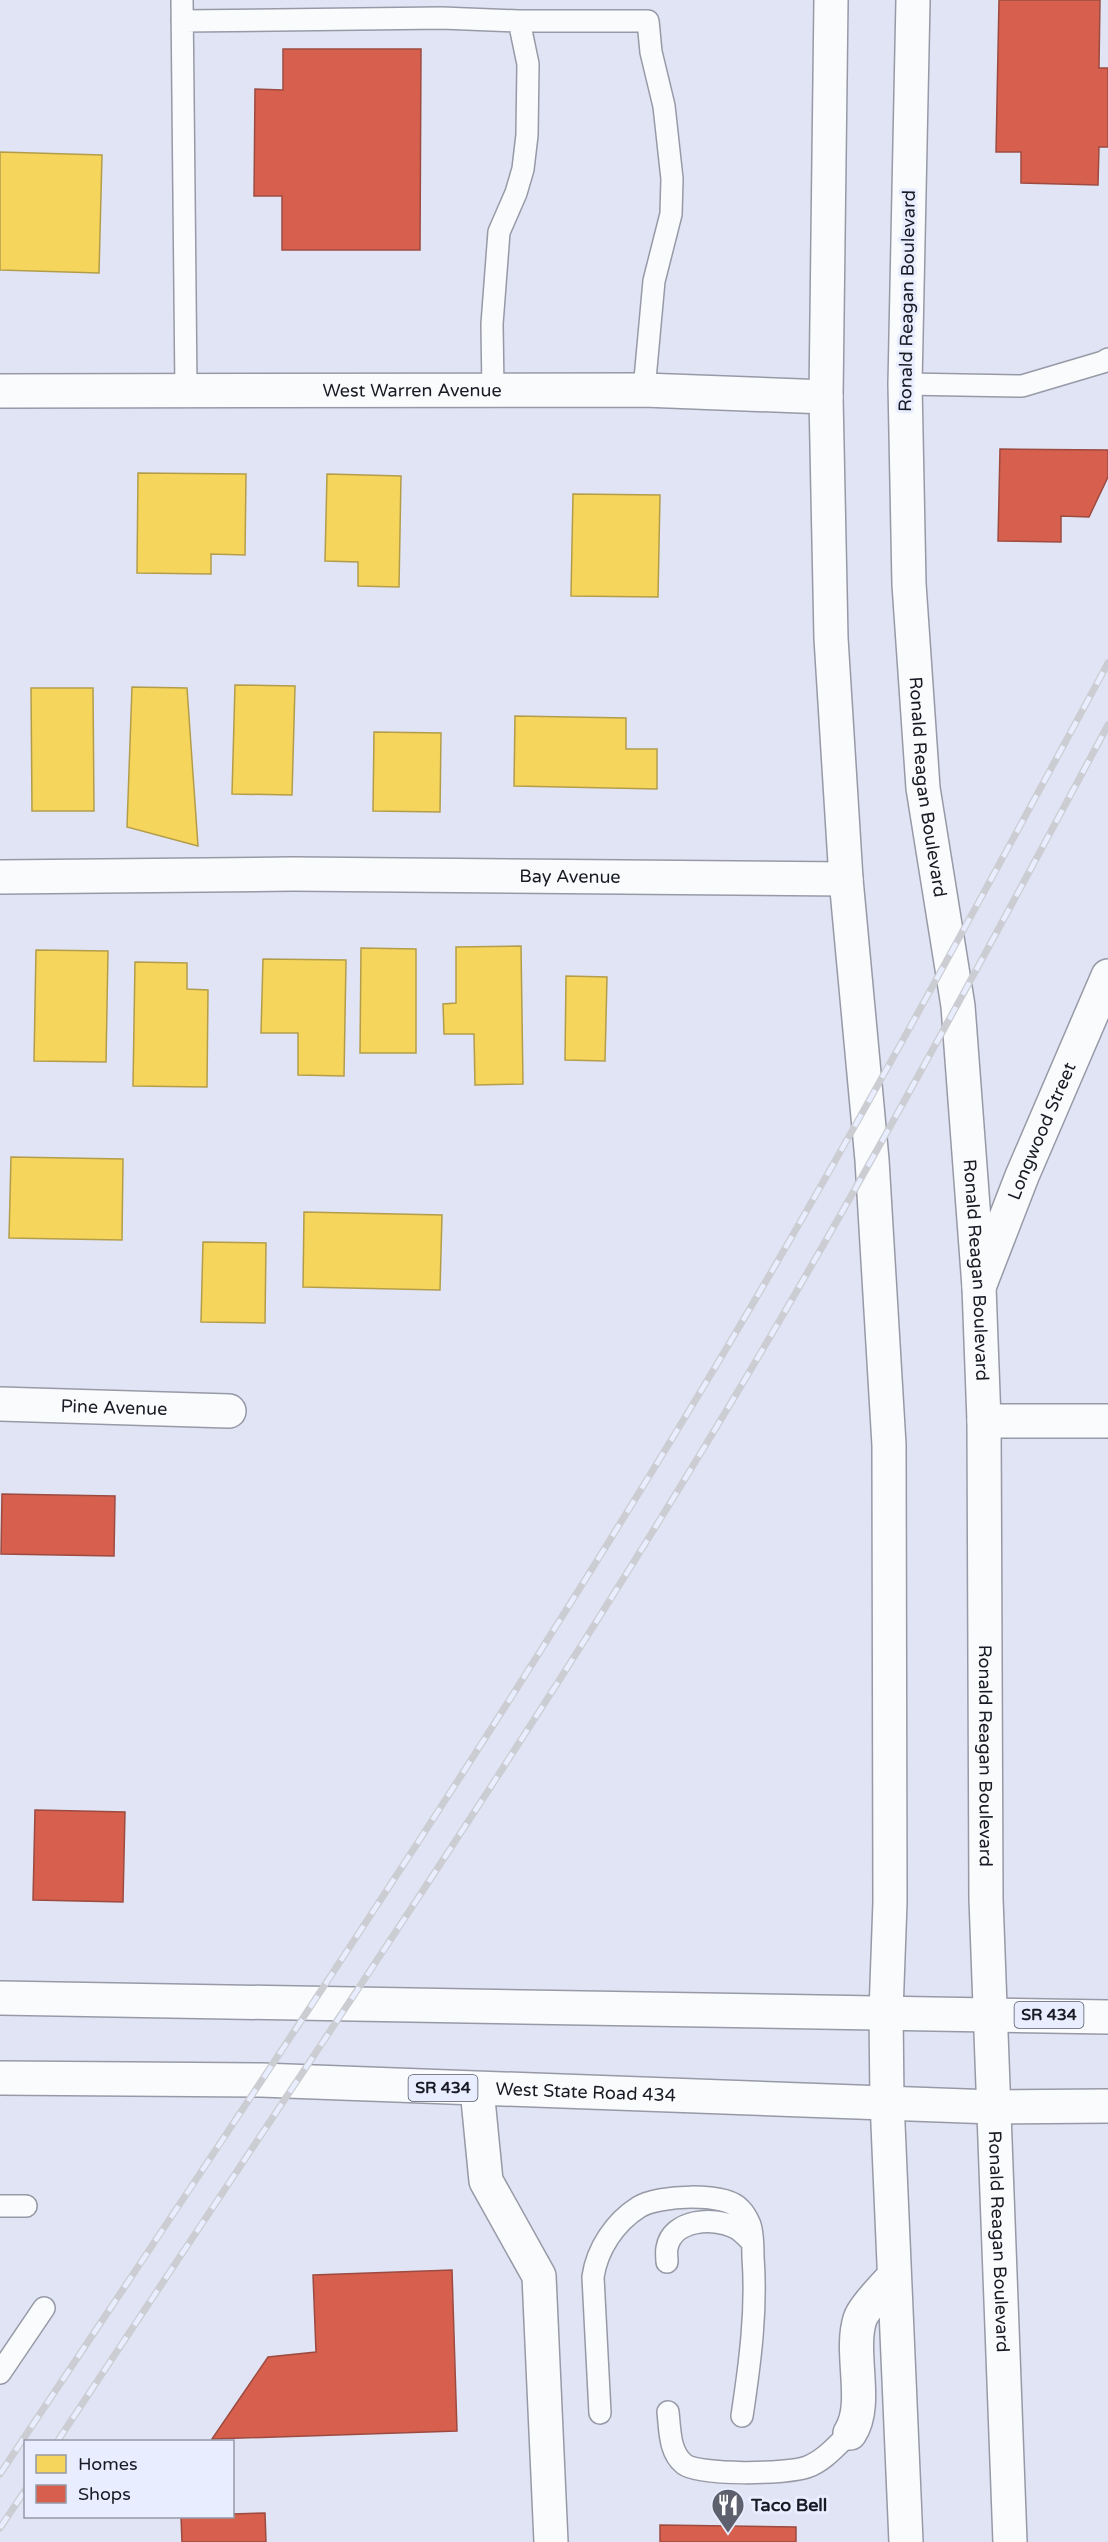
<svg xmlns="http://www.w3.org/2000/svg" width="1108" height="2542" font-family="'Varela Round',sans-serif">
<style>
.homes{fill:#f6d55c;stroke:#b39d4b;stroke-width:1.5}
.shops{fill:#d6604d;stroke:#9d4b41;stroke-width:1.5}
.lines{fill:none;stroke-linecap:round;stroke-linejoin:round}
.service-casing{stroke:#979aa6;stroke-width:24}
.minor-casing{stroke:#979aa6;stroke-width:36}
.secondary-casing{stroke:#979aa6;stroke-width:36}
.primary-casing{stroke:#979aa6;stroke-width:36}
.service{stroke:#fafbfd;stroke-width:21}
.minor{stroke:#fafbfd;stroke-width:33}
.secondary{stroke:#fafbfd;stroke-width:33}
.primary{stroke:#fafbfd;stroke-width:33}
.rail-casing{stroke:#cccdd2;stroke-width:7}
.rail{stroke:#e8edff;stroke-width:4.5;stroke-dasharray:14;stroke-linecap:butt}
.labels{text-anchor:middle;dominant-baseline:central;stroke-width:6;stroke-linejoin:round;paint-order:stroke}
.shield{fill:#e8edff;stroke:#565966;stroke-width:1.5}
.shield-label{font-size:16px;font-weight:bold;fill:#181a24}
.street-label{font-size:18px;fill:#181a24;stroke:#e8edff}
.poi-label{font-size:18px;font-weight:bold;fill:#181a24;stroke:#e8edff;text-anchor:start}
</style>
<rect width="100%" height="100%" fill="#e0e4f4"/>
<!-- homes -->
<path class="homes" d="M 0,152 L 102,155 L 99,273 L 0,270 Z
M 138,473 L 246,474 L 245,555 L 211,554 L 211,574 L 137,573 Z
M 327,474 L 401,476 L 399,587 L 358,586 L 358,562 L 325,561 Z
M 573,494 L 660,495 L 658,597 L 571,596 Z
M 235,685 L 295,686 L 292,795 L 232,794 Z
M 132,687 L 187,688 L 198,846 L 127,827 Z
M 31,688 L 93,688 L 94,811 L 32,811 Z
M 515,716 L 626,718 L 626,749 L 657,749 L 657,789 L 514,786 Z
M 374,732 L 441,733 L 440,812 L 373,811 Z
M 521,946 L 523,1084 L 475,1085 L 474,1034 L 444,1034 L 443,1004 L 456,1003 L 456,947 Z
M 361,948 L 416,949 L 416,1053 L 360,1053 Z
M 36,950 L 108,951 L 106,1062 L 34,1061 Z
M 263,959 L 346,960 L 344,1076 L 298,1075 L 298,1033 L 261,1033 Z
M 135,962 L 187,963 L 187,989 L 208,990 L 207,1087 L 133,1086 Z
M 566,976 L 607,977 L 605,1061 L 565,1060 Z
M 11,1157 L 123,1159 L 122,1240 L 9,1238 Z
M 304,1212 L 442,1215 L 440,1290 L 303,1287 Z
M 203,1242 L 266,1243 L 265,1323 L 201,1322 Z"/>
<!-- shops -->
<path class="shops" d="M 999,0 L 1100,0 L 1099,68 L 1108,68 L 1108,147 L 1099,147 L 1098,185 L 1021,183 L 1021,152 L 996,152 Z
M 283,49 L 421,49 L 420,250 L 282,250 L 282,196 L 254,196 L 255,89 L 283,90 Z
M 1000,449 L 1108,450 L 1108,477 L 1089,517 L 1061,516 L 1061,542 L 998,541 Z
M 2,1494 L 115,1496 L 114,1556 L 1,1554 Z
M 35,1810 L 125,1812 L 123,1902 L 33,1900 Z
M 452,2270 L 457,2431 L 212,2439 L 268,2357 L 316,2352 L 313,2275 Z
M 265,2513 L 266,2542 L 182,2542 L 181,2516 L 232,2516 L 232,2514 Z
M 660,2525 L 796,2527 L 796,2542 L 660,2542 Z"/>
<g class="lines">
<!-- service casing -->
<g class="service-casing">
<path id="service" d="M 182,0 L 186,390
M 182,21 L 442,18 L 519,21 L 528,64 L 527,135 L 523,169 L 516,193 L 499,232 L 492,324 L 493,391
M 519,21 L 648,21 L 651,52 L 664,106 L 672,179 L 671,214 L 654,281 L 644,390
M 905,384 L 1022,386 L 1103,362 L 1108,359
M 0,2206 L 26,2206
M 667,2262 C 667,2258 666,2252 667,2248 C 672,2219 714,2217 734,2227 C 741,2230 747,2237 752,2242
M 0,2373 L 44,2308
M 668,2412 C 670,2429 669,2452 684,2464 C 699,2476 788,2474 807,2467 C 824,2461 837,2445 850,2433
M 600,2413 L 593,2277 C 597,2249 615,2222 639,2207 C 658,2195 725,2192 740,2209 C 744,2213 748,2220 750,2225 C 753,2234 753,2247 753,2257 C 757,2310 750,2363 742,2416"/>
</g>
<!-- minor casing -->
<g class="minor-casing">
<g id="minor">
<path id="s1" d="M 0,391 L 644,390 L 826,397"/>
<path id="s2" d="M 0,877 L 293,874 L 846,879"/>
<path id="s3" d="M 979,1287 L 1022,1176 L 1108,976"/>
<path id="s4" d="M 0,1404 L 229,1411"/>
<path d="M 984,1421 L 1108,1421"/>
<path d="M 477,2089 L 486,2181 L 539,2276 L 551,2542"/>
</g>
</g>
<!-- secondary casing -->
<g class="secondary-casing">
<g id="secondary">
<path d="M 831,0 L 826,397 L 831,638 L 846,879 L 872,1160 L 889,1445 L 890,1902 L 886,2012 L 887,2101 L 906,2542"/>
<path id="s5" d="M 913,0 L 905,384 L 909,584 L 923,788 L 958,1006 L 979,1287 L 984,1421 L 986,1899 L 1010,2542"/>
<path d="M 850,2433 C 869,2404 849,2353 860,2319 C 864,2307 885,2287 894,2276"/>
</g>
</g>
<!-- primary casing -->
<g class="primary-casing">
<g id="primary">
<path d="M 0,1998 L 1108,2017"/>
<path id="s6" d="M 0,2078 L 261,2080 L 993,2107 L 1108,2106"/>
</g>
</g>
<!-- service -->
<use href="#service" class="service"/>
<!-- minor -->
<use href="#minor" class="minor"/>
<!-- secondary -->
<use href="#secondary" class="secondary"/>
<!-- primary -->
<use href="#primary" class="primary"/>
<!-- rail casing -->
<g class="rail-casing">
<path id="rail" d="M 57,2442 C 295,2081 541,1725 760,1354 C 882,1147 995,936 1108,725
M 0,2474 C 248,2101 500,1729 729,1344 C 862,1120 985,891 1108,663
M 0,2528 L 26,2489"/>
</g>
<!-- rail -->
<use href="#rail" class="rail"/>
</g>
<!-- icons -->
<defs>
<g id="restaurant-pin" transform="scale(1.725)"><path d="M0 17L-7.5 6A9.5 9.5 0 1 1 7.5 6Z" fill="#5e616d" stroke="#e8edff"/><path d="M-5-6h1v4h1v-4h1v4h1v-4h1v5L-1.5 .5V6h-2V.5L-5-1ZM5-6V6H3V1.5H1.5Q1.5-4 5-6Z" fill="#fff"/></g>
</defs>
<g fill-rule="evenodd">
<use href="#restaurant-pin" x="728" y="2505"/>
</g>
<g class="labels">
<!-- shield labels -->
<g class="shield">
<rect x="1014.5" y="2002" width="69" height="26" rx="4.5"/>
<rect x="408.5" y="2075" width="69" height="26" rx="4.5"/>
</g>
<g class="shield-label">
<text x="1049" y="2015">SR 434</text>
<text x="443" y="2088">SR 434</text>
</g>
<!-- street labels -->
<g class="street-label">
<text transform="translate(907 301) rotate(-89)">Ronald Reagan Boulevard</text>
<text stroke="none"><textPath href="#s1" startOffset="412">West Warren Avenue</textPath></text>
<text stroke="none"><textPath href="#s5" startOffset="788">Ronald Reagan Boulevard</textPath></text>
<text stroke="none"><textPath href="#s2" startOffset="570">Bay Avenue</textPath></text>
<text stroke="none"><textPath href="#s3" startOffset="168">Longwood Street</textPath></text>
<text stroke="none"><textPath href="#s5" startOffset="1274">Ronald Reagan Boulevard</textPath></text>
<text stroke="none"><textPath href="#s4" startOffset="114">Pine Avenue</textPath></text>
<text stroke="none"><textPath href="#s5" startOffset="1760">Ronald Reagan Boulevard</textPath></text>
<text stroke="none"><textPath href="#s6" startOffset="586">West State Road 434</textPath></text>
<text stroke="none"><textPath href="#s5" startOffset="2246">Ronald Reagan Boulevard</textPath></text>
</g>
<!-- poi labels -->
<g class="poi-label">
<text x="751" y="2505">Taco Bell</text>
</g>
</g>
<!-- legend -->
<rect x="24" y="2440" width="210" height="78" fill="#e8edff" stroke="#9599a7" stroke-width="1.5"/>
<rect x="36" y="2455" width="30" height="18" fill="#f6d55c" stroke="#9599a7" stroke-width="1.5"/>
<text x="78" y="2470" font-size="18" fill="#181a24">Homes</text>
<rect x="36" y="2485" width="30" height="18" fill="#d6604d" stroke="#9599a7" stroke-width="1.5"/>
<text x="78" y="2500" font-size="18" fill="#181a24">Shops</text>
</svg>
